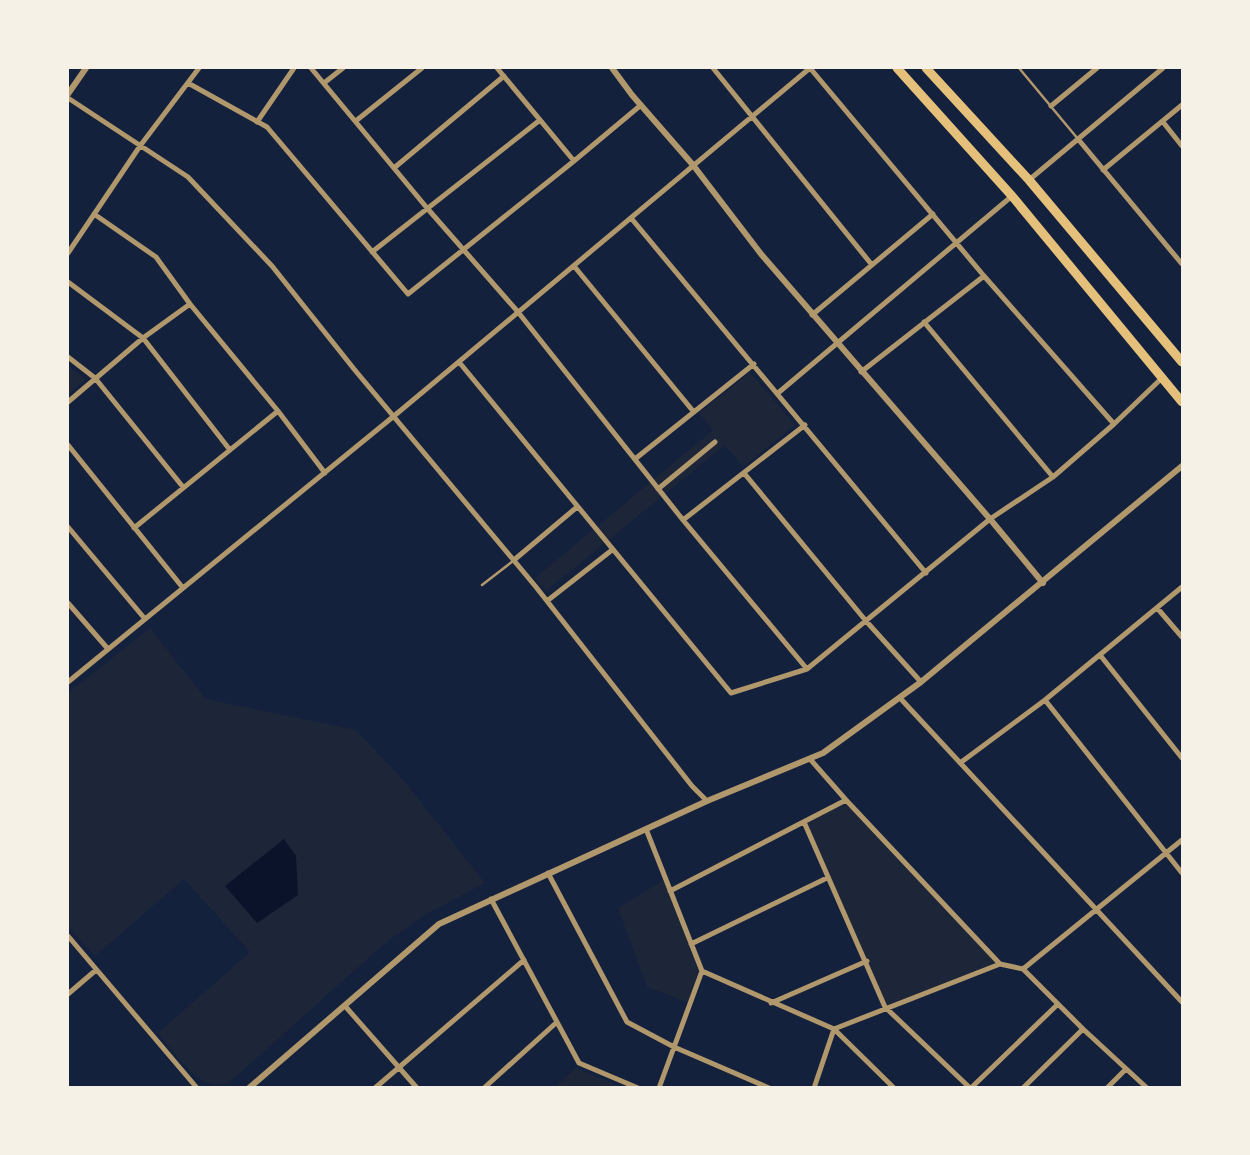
<svg xmlns="http://www.w3.org/2000/svg" width="1250" height="1155" font-family="'Roboto Condensed',sans-serif">
<style>
.green{fill:#1d2539}
.water{fill:#0b132b}
.lines{fill:none;stroke-linecap:round;stroke-linejoin:round}
.service{stroke:#b1986c;stroke-width:2.5}
.minor{stroke:#b1986c;stroke-width:5}
.tertiary{stroke:#b1986c;stroke-width:6}
.primary{stroke:#e5c07b;stroke-width:9}
</style>
<rect width="100%" height="100%" fill="#14213d"/>
<!-- green -->
<path class="green" d="M 68,366 L 86,379 L 68,394 Z
M 750,372 L 795,425 L 743,467 L 725,445 L 546,591 L 535,578 L 713,430 L 699,413 Z
M 150,628 L 206,699 L 356,730 L 404,781 L 485,883 L 425,915 L 385,943 L 229,1083 C 198,1094 176,1053 158,1033 L 250,952 L 184,879 L 95,956 L 68,927 L 68,693 Z
M 846,800 L 1000,964 L 885,1007 L 804,822 Z
M 666,879 L 702,971 L 690,1003 L 647,987 L 618,908 Z
M 576,1068 L 622,1087 L 555,1087 Z"/>
<!-- water -->
<path class="water" d="M 284,839 L 296,856 L 298,895 L 257,923 L 225,886 Z"/>
<g class="lines">
<!-- service -->
<path class="service" d="M 1019,68 L 1078,139
M 482,585 L 513,561"/>
<!-- minor -->
<path class="minor" d="M 311,68 L 427,208 L 518,312 L 683,520 L 807,669
M 497,68 L 574,161
M 713,68 L 872,265
M 810,68 L 984,276 L 1114,424
M 188,83 L 267,127 L 408,294 L 574,161 L 641,105
M 324,83 L 343,68
M 68,98 L 188,177 L 272,266 L 354,369 L 536,587 L 692,786 L 707,801
M 1051,106 L 1097,68
M 357,120 L 422,68
M 257,122 L 294,68
M 1163,122 L 1182,146
M 1078,139 L 1182,264
M 394,168 L 504,76
M 1103,170 L 1182,105
M 1029,180 L 1163,68
M 94,214 L 156,257 L 190,304 L 278,411 L 325,473
M 631,218 L 926,573
M 372,252 L 540,120
M 68,253 L 140,146 L 199,68
M 574,266 L 693,411
M 68,282 L 143,338 L 230,450
M 812,315 L 933,214
M 924,322 L 1053,477
M 68,357 L 95,378 L 183,487
M 459,362 L 731,693 L 807,669 L 990,519 L 1053,477 L 1114,424 L 1163,377
M 861,372 L 984,276
M 778,393 L 1012,196
M 68,402 L 143,338 L 190,304
M 68,445 L 183,588
M 635,459 L 754,364
M 744,473 L 866,621 L 921,682
M 658,489 L 715,442
M 683,520 L 805,425
M 68,527 L 145,619
M 134,528 L 278,411
M 514,560 L 577,507
M 547,601 L 612,550
M 68,603 L 108,649
M 1158,609 L 1182,637
M 1100,655 L 1182,758
M 68,682 L 394,416 L 810,68
M 900,698 L 1182,1002
M 1045,700 L 1182,873
M 810,759 L 846,800 L 1000,964
M 960,763 L 1045,700 L 1182,587
M 804,822 L 885,1007 L 970,1088
M 646,829 L 702,971 L 834,1029 L 894,1088
M 548,873 L 627,1022 L 674,1047 L 769,1088
M 670,891 L 846,800
M 491,899 L 579,1063 L 638,1088
M 68,936 L 197,1088
M 691,944 L 827,878
M 1000,964 L 1023,969
M 1023,969 L 1182,840
M 1023,969 L 1083,1029 L 1147,1088
M 68,994 L 96,970
M 771,1003 L 867,961
M 345,1006 L 417,1088
M 375,1088 L 524,960
M 484,1088 L 557,1022
M 659,1088 L 702,971
M 814,1088 L 834,1029 L 1000,964
M 971,1088 L 1058,1004
M 1023,1088 L 1083,1029
M 1107,1088 L 1126,1069"/>
<!-- tertiary -->
<path class="tertiary" d="M 612,68 L 632,95 L 693,165 L 761,254 L 990,519 L 1043,583
M 68,94 L 86,68
M 249,1088 L 439,924 L 707,801 L 823,753 L 921,682 L 1182,466"/>
<!-- primary -->
<path class="primary" d="M 897,68 L 1012,196 L 1182,402
M 926,68 L 1029,180 L 1182,362"/>
</g>
<!-- border -->
<rect width="1250" height="1155" fill="none" stroke="#f6f1e7" stroke-width="138"/>
</svg>
